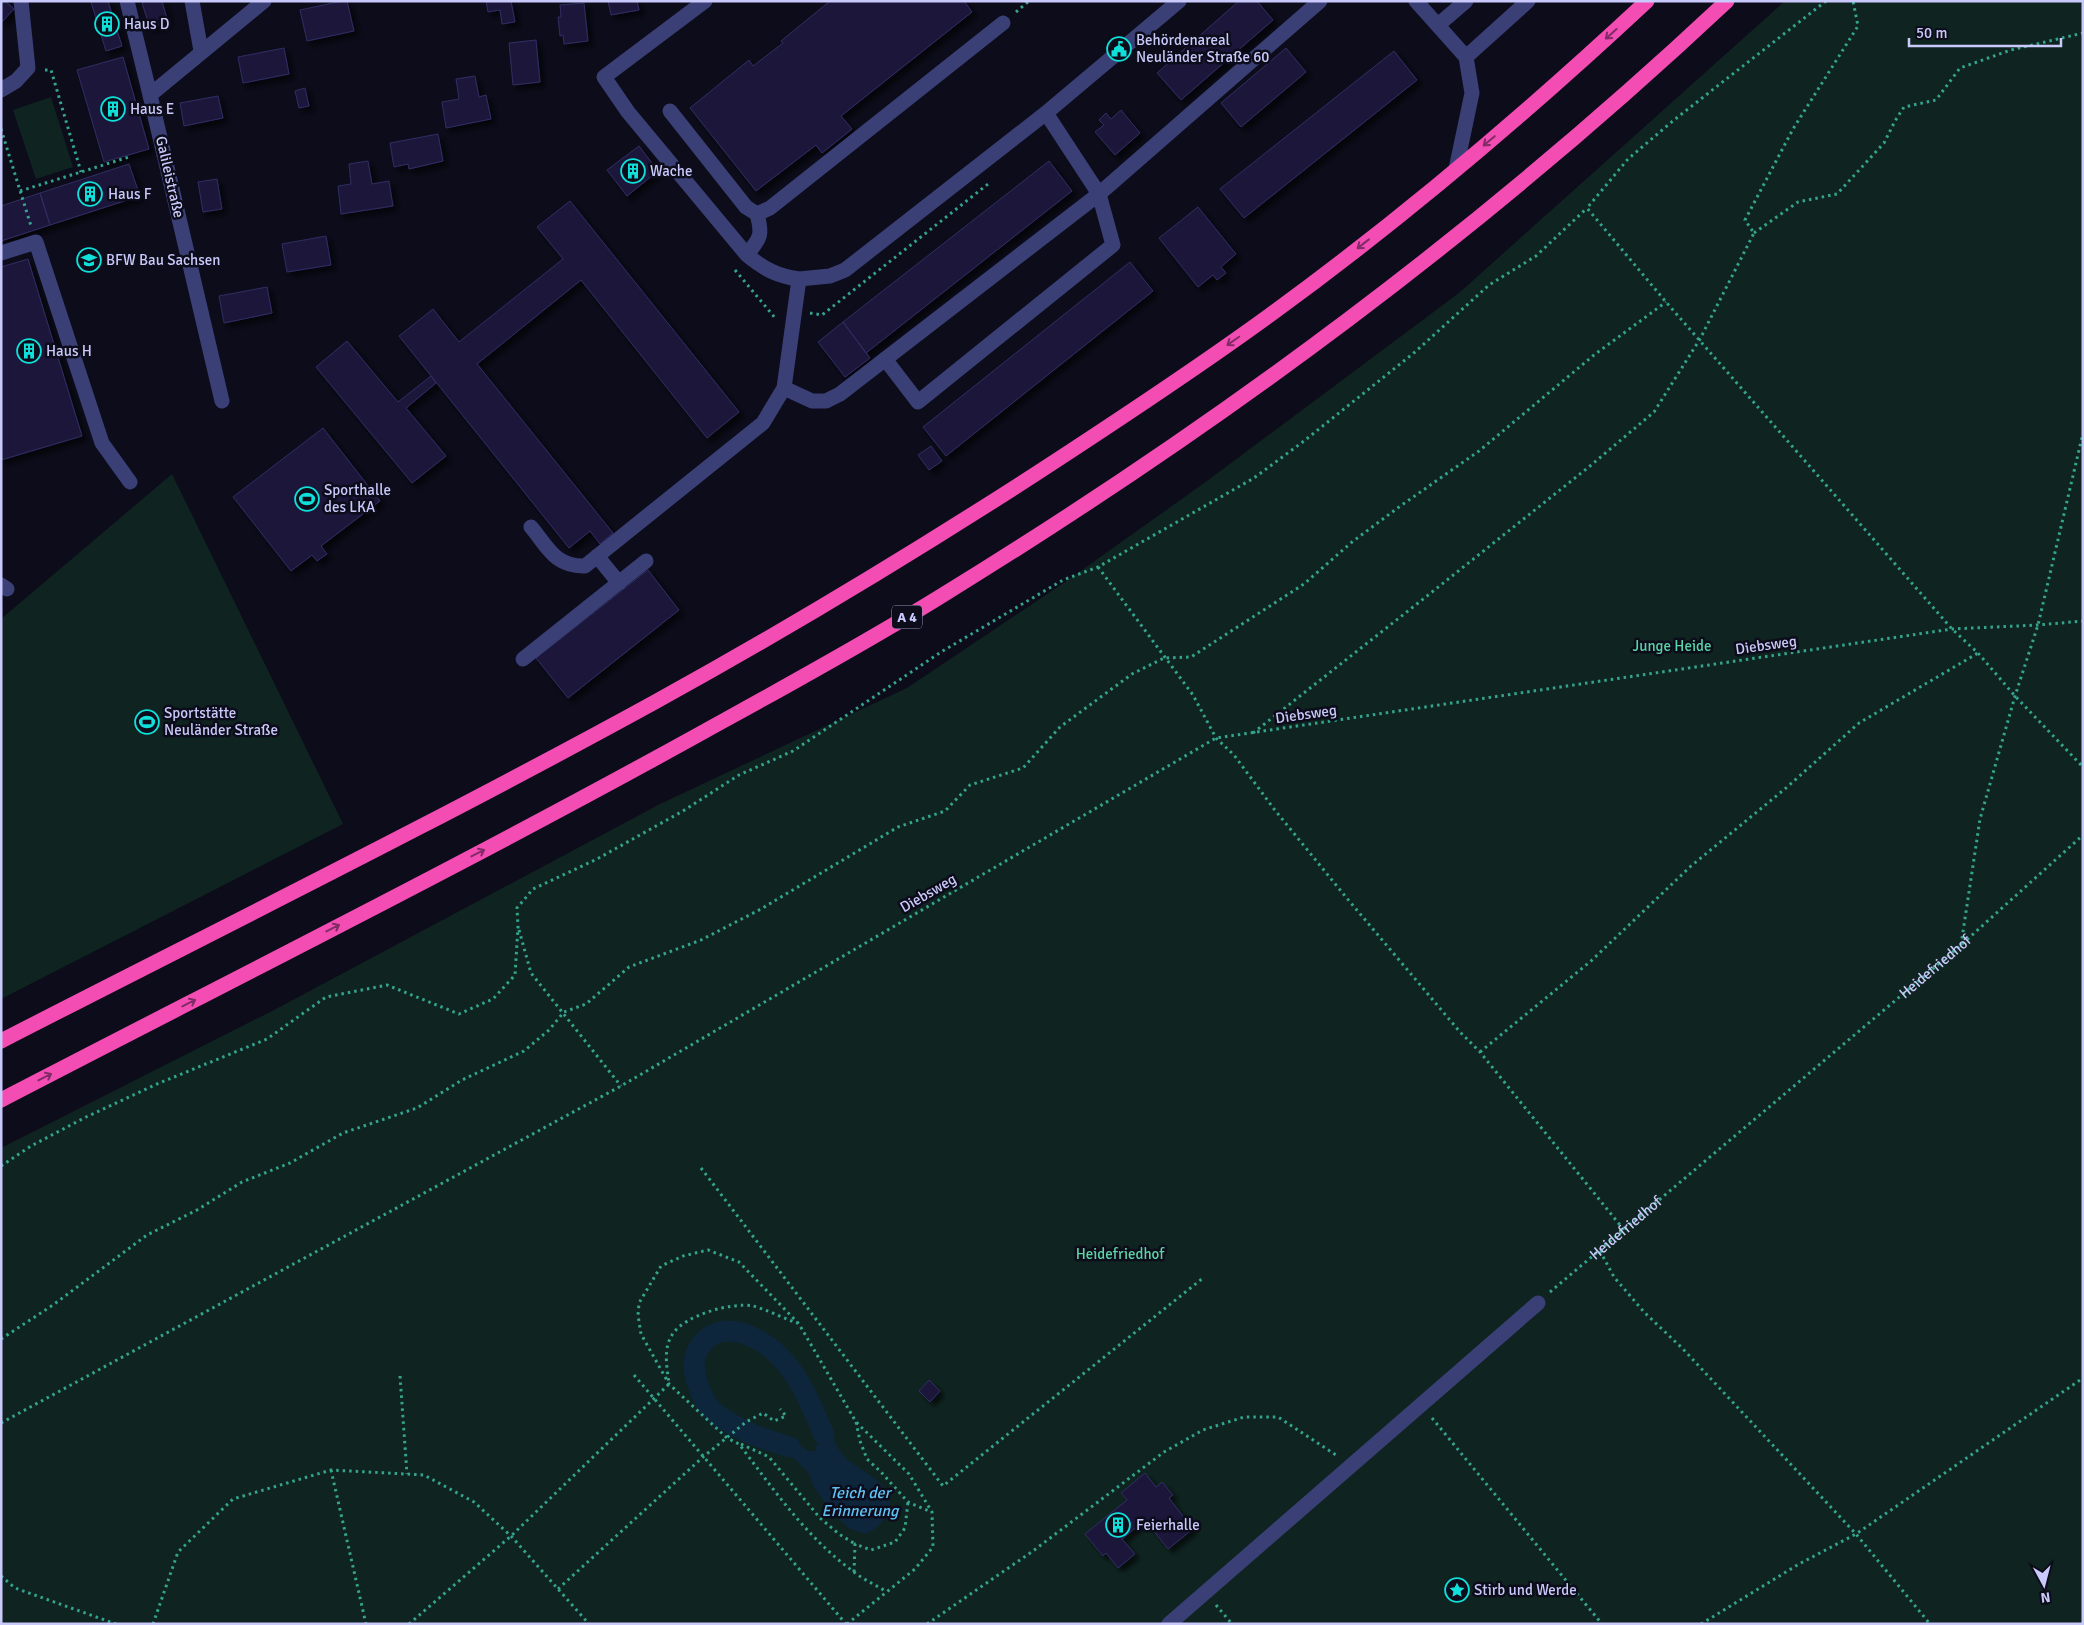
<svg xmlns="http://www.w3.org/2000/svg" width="2084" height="1625" font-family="Signika,sans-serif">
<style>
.green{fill:#0f2420}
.water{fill:#0e263c}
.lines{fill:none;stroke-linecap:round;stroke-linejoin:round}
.canal{stroke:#0e263c;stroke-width:21}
.building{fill:#1c193a;stroke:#302d64;filter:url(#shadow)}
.path{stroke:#34a48e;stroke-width:3;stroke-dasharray:2.5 4;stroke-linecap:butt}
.minor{stroke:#3a3f76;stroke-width:15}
.highway{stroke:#f34cb2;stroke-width:15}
.oneway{stroke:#802c66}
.labels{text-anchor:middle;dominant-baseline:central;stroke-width:5;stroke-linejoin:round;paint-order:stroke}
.shield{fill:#0c0c1a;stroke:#9090b8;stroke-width:1}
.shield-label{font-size:14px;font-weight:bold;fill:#c9c9fb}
.poi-label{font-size:15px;fill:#c9c9fb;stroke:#0c0c1a;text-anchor:start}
.street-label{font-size:15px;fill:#c9c9fb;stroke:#0c0c1a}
.park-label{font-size:15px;fill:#5bd5a6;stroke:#0c0c1a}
.water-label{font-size:16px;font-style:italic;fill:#5ec2f4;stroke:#0c0c1a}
</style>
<defs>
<filter id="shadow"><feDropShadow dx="4.5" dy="4.5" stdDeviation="2.5" flood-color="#0009"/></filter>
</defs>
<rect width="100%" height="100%" fill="#0c0c1a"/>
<!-- green -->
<path class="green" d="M 1785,1 L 2083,1 L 2083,1624 L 1,1624 L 1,1148 L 276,1009 L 660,804 L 907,688 L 1068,580 L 1207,481 L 1459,293 Z
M 51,97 L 73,167 L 36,179 L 13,110 Z
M 172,474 L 343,824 L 1,999 L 1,619 Z"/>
<!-- water -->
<path class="water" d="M 830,1434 C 835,1442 838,1450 845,1457 C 859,1472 901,1485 887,1513 C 881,1525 878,1527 866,1534 L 850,1529 L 834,1515 L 815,1489 L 808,1472 L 787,1452 L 796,1442 L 808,1451 L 815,1451 C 818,1442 819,1436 830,1434 Z"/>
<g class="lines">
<!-- canal -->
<path class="canal" d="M 790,1447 C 763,1439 736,1430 714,1412 C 706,1405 700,1392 697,1382 C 693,1369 692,1357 700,1346 C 721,1316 762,1337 782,1359 C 802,1380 812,1408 824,1435"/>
</g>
<!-- building -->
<path class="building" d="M 1,1 L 5,1 L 14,9 L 1,23 Z
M 95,1 L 108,1 L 122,46 L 106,51 L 91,2 Z
M 147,1 L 162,1 L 168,22 L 150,28 L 142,3 Z
M 342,1 L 347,1 L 354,31 L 307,41 L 300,10 Z
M 486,1 L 511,1 L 515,22 L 502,24 L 500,10 L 488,12 Z
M 608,1 L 637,1 L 639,10 L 611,15 Z
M 830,1 L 964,1 L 972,12 L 841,116 L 852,129 L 822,153 L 816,145 L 756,191 L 690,108 L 749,60 L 753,66 L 783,43 L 781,41 Z
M 1239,1 L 1257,1 L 1273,20 L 1181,100 L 1157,73 Z
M 584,3 L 588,41 L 564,44 L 563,35 L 560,36 L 558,17 L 561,17 L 560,5 Z
M 536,40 L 540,82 L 513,85 L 509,43 Z
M 284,48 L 289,74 L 243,83 L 238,57 Z
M 1286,48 L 1306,72 L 1241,127 L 1221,103 Z
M 1394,51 L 1417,80 L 1244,218 L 1220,189 Z
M 123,57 L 149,149 L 104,162 L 77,70 Z
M 475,76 L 479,97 L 486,95 L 491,119 L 446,128 L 442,102 L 459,99 L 456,79 Z
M 305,88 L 309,106 L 299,108 L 295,91 Z
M 218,96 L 223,118 L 184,126 L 180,103 Z
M 1121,110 L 1140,133 L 1115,155 L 1095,132 L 1104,125 L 1099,120 L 1106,113 L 1111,119 Z
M 438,134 L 443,161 L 409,169 L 408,164 L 394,167 L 390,143 Z
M 639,146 L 658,171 L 627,196 L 607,170 Z
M 368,161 L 372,184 L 389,181 L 393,206 L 341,214 L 338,186 L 351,184 L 349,164 Z
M 1049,161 L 1072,191 L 866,353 L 843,322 Z
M 129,164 L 140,196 L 50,225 L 40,193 Z
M 217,179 L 222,209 L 203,212 L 198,182 Z
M 40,193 L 50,225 L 1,241 L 1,206 Z
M 570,201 L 739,412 L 707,438 L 581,280 L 477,364 L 613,533 L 600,544 L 590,531 L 569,548 L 399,336 L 433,309 L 459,342 L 563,259 L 537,227 Z
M 1198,207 L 1236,254 L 1221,267 L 1226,273 L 1217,280 L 1213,275 L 1198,287 L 1159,238 Z
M 326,236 L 331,265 L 287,272 L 282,244 Z
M 28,259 L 82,436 L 1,460 L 1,267 Z
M 1130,262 L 1153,291 L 946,456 L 923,427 Z
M 267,287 L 272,313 L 224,323 L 219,296 Z
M 843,322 L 870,358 L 845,377 L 818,342 Z
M 347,341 L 398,402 L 431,376 L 436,383 L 406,408 L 446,456 L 412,483 L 316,367 Z
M 323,428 L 380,501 L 321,546 L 327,554 L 317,561 L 312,555 L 291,571 L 233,497 Z
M 931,446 L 942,461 L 929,470 L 918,455 Z
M 648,570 L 679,610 L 568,698 L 536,658 Z
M 929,1380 L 940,1391 L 930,1402 L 919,1391 Z
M 1145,1473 L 1156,1487 L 1162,1482 L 1173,1495 L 1169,1498 L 1193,1529 L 1168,1549 L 1145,1520 L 1122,1539 L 1135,1554 L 1118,1568 L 1106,1553 L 1103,1556 L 1085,1534 L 1127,1500 L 1121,1493 Z"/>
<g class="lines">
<!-- path -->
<g class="path">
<path d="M 1826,1 L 1674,120 L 1628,159 L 1587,208 L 1666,302 L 1952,629 L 1978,653 L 2015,696 L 2083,767"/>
<path d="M 1016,12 L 1029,1"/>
<path d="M 45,70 L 51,70 L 81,172"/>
<path d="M 1,129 L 31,226"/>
<path d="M 20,191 L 129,157"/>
<path d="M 1754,233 L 1798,202 L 1837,194 L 1884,143 L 1895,121 L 1904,107 L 1936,100 L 1960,68 L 2011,50 L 2083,33"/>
<path d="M 735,270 L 776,319"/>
<path d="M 810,313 L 822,315 L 988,184"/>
<path d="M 1098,567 L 1193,695 L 1216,738 L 1234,755 L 1274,809 L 1345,896 L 1460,1032 L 1480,1052 L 1624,1230"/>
<path d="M 1253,733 L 1427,596 L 1590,466 L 1654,412 L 1700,339 L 1754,233 L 1745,220 L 1793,129 L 1858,26 L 1853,1"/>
<path d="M 519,930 L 531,973 L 621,1086"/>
<path d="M 1961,945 L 1980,819 L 2015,696 L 2038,625 L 2083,433"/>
<path d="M 1480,1052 L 1591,961 L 1691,866 L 1786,788 L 1859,723 L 1978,653"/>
<path d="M 1,1166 L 31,1146 L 86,1117 L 157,1084 L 267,1039 L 326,997 L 387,985 L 459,1014 L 493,999 L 515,975 L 518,927 L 517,908 L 533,889 L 597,859 L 683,811 L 739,775 L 793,751 L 941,652 L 1063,580 L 1098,567 L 1254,478 L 1304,441 L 1415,352 L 1489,285 L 1536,256 L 1587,208"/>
<path d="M 701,1168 L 943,1486 L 1203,1278"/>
<path d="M 1600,1251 L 1614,1277 L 1644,1312 L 1683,1349 L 1856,1534 L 1930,1624"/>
<path id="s1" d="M 1550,1292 L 1961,945 L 2083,835"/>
<path d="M 1,1339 L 53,1305 L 147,1235 L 197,1210 L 242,1182 L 290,1163 L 343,1133 L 417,1108 L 462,1080 L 524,1051 L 549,1030 L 564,1012 L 586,1004 L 629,967 L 701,940 L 761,909 L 898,827 L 945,811 L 970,785 L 1023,768 L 1060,727 L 1132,674 L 1164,658 L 1191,657 L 1304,584 L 1352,542 L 1399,507 L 1479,451 L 1594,355 L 1666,302"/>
<path d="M 634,1375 L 846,1624"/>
<path d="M 400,1376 L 407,1474"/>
<path d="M 1432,1418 L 1602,1624"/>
<path d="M 856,1422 L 860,1441 L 867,1459 L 881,1472 L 908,1502 L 931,1512"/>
<path d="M 1,1423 L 621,1086 L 1216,738 L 1952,629 L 2038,625 L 2083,621"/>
<path d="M 741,1444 L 769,1457 L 820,1518 L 839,1534 L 855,1544"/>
<path d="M 331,1470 L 366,1624"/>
<path d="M 854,1572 L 855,1544 L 871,1550 L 895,1542 L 905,1528 L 908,1502"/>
<path d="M 1,1576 L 15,1588 L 116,1624"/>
<path d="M 558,1589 L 703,1457 L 746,1422 L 763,1413 L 774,1421 L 786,1416 L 780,1409"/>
<path d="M 1216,1605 L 1232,1624"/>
<path d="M 153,1624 L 178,1552 L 233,1499 L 331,1470 L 424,1475 L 474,1502 L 511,1536 L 589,1624"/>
<path d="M 409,1624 L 511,1536 L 669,1384 C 667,1368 663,1349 672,1335 C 684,1315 732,1302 753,1306 C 768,1310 783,1318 797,1323"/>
<path d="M 847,1624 L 915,1569 L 933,1547 L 932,1512 L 909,1474 L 856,1422 L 799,1324 L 739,1262 L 708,1250 L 683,1256 L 661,1266 L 639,1303 L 638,1315 L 641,1334 L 669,1384 L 727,1438 L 739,1444 C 774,1490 807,1538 854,1572 C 864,1580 876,1585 887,1592"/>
<path d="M 927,1624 L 1033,1551 L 1164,1452 L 1203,1430 L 1244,1417 L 1278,1417 L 1336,1455"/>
<path d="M 1701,1624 L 1799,1564 L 1856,1534 L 2083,1378"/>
</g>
<!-- minor -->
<path class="minor" d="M 127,1 L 150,95
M 192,1 L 201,51
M 1416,1 L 1466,57 L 1472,93 L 1456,169
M 1438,25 L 1466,1
M 1466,57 L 1528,1
M 1,90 L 16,81 L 28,68 L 21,1
M 670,111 L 746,207 L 757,214 L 770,208 L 1003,23
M 1046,113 L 1099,194 L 1320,1
M 1,253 L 36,242 L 102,443 L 130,482
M 747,255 C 760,238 763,236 757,214
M 799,279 L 830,276 L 845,270 L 1046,113 L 1179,1
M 784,388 L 812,401 L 826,401 L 840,394 L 1099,194 L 1113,245 L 918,402 L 885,359
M 222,401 L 150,95 L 264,1
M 531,527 C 548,547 555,567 585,566 L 763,423 L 784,388 L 799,279 C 777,276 764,269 747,255 L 628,112 L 604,77 L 705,1
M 597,556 L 619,583
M 1,585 L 7,589
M 523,659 L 646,561
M 1169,1624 L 1538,1303"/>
<!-- highway -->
<path class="highway" d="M 1,1041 C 219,929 440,820 655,702 C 784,631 910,555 1034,475 C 1114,423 1193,371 1270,315 C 1402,219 1528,112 1647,1
M 1,1100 C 236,978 474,859 705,731 C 783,688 862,645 938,598 C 1223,423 1483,230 1727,1"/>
</g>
<!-- one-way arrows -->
<defs><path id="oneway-shaft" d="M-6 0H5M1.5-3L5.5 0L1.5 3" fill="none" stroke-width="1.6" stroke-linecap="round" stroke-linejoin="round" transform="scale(1.25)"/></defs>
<g class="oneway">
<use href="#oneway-shaft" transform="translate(1611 34) rotate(138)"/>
<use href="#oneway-shaft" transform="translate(1489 141) rotate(140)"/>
<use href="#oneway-shaft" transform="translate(1363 244) rotate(142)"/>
<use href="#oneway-shaft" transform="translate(1233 341) rotate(145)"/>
<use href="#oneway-shaft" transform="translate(478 853) rotate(-27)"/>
<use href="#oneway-shaft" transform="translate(333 928) rotate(-27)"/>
<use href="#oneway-shaft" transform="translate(189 1003) rotate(-27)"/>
<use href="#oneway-shaft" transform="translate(45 1077) rotate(-27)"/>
</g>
<!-- icons -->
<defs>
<g id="building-ring" transform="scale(1.25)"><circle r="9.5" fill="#0c0c1a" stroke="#0fe0da" stroke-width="1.5"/><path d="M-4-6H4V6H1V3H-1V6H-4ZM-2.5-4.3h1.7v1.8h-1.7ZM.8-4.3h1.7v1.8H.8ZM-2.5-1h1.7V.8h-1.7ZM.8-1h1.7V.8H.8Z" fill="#0fe0da"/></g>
<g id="civic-ring" transform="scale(1.25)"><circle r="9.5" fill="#0c0c1a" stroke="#0fe0da" stroke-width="1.5"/><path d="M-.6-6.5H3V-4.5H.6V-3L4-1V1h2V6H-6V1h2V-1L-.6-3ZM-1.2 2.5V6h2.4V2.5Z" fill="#0fe0da"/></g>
<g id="school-ring" transform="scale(1.25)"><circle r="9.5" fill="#0c0c1a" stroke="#0fe0da" stroke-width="1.5"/><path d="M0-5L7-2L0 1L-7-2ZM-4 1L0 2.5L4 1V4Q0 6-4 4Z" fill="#0fe0da"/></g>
<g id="stadium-ring" transform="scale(1.25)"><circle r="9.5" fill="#0c0c1a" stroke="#0fe0da" stroke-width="1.5"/><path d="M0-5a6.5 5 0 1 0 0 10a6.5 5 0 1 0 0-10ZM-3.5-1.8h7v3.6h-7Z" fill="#0fe0da"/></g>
<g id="sight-ring" transform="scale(1.25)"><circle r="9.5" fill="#0c0c1a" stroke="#0fe0da" stroke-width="1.5"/><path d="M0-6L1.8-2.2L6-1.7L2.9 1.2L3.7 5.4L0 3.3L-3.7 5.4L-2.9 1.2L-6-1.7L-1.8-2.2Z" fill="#0fe0da"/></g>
</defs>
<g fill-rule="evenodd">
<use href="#building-ring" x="107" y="24"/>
<use href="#civic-ring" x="1119" y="49"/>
<use href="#building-ring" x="113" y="109"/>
<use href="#building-ring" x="633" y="171"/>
<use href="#building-ring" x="90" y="194"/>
<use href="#school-ring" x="89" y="260"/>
<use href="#building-ring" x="29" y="351"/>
<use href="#stadium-ring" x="307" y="499"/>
<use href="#stadium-ring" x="147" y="722"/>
<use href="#building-ring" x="1118" y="1525"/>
<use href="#sight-ring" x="1457" y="1590"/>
</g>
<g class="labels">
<!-- shield labels -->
<rect class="shield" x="892" y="605.5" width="30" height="23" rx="4"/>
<g class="shield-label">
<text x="907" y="617">A 4</text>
</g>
<!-- poi labels -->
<g class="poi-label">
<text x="124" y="24">Haus D</text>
<text x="1136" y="40">Behördenareal<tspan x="1136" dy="17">Neuländer Straße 60</tspan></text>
<text x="130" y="109">Haus E</text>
<text x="650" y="171">Wache</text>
<text x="108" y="194">Haus F</text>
<text x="106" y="260">BFW Bau Sachsen</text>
<text x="46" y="351">Haus H</text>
<text x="324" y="490">Sporthalle<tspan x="324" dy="17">des LKA</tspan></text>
<text x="164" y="713">Sportstätte<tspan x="164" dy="17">Neuländer Straße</tspan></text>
<text x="1136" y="1525">Feierhalle</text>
<text x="1474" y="1590">Stirb und Werde</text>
</g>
<!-- street labels -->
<g class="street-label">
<text transform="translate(170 177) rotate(77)">Galileistraße</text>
<text transform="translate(1766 645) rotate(-8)">Diebsweg</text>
<text transform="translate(1306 714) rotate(-8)">Diebsweg</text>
<text transform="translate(928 893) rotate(-30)">Diebsweg</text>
<text stroke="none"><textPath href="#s1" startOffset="504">Heidefriedhof</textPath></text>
<text stroke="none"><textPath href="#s1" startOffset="99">Heidefriedhof</textPath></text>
</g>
<!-- park labels -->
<g class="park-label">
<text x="1672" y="646">Junge Heide</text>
<text x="1120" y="1254">Heidefriedhof</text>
</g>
<!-- water labels -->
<g class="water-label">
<text x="860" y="1493">Teich der<tspan x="860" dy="18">Erinnerung</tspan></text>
</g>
</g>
<!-- border -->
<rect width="2084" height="1625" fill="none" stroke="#c9c9fb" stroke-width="5"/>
<!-- north arrow -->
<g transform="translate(2044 1585) rotate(173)" stroke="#0c0c1a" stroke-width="4" paint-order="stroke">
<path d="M0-4L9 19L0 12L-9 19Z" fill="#c9c9fb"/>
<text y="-8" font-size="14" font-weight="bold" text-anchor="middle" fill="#c9c9fb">N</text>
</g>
<!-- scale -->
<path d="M1909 38v8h152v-8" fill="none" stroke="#c9c9fb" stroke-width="2.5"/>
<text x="1916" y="38" font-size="15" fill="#c9c9fb" stroke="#0c0c1a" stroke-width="4" paint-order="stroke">50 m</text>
</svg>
